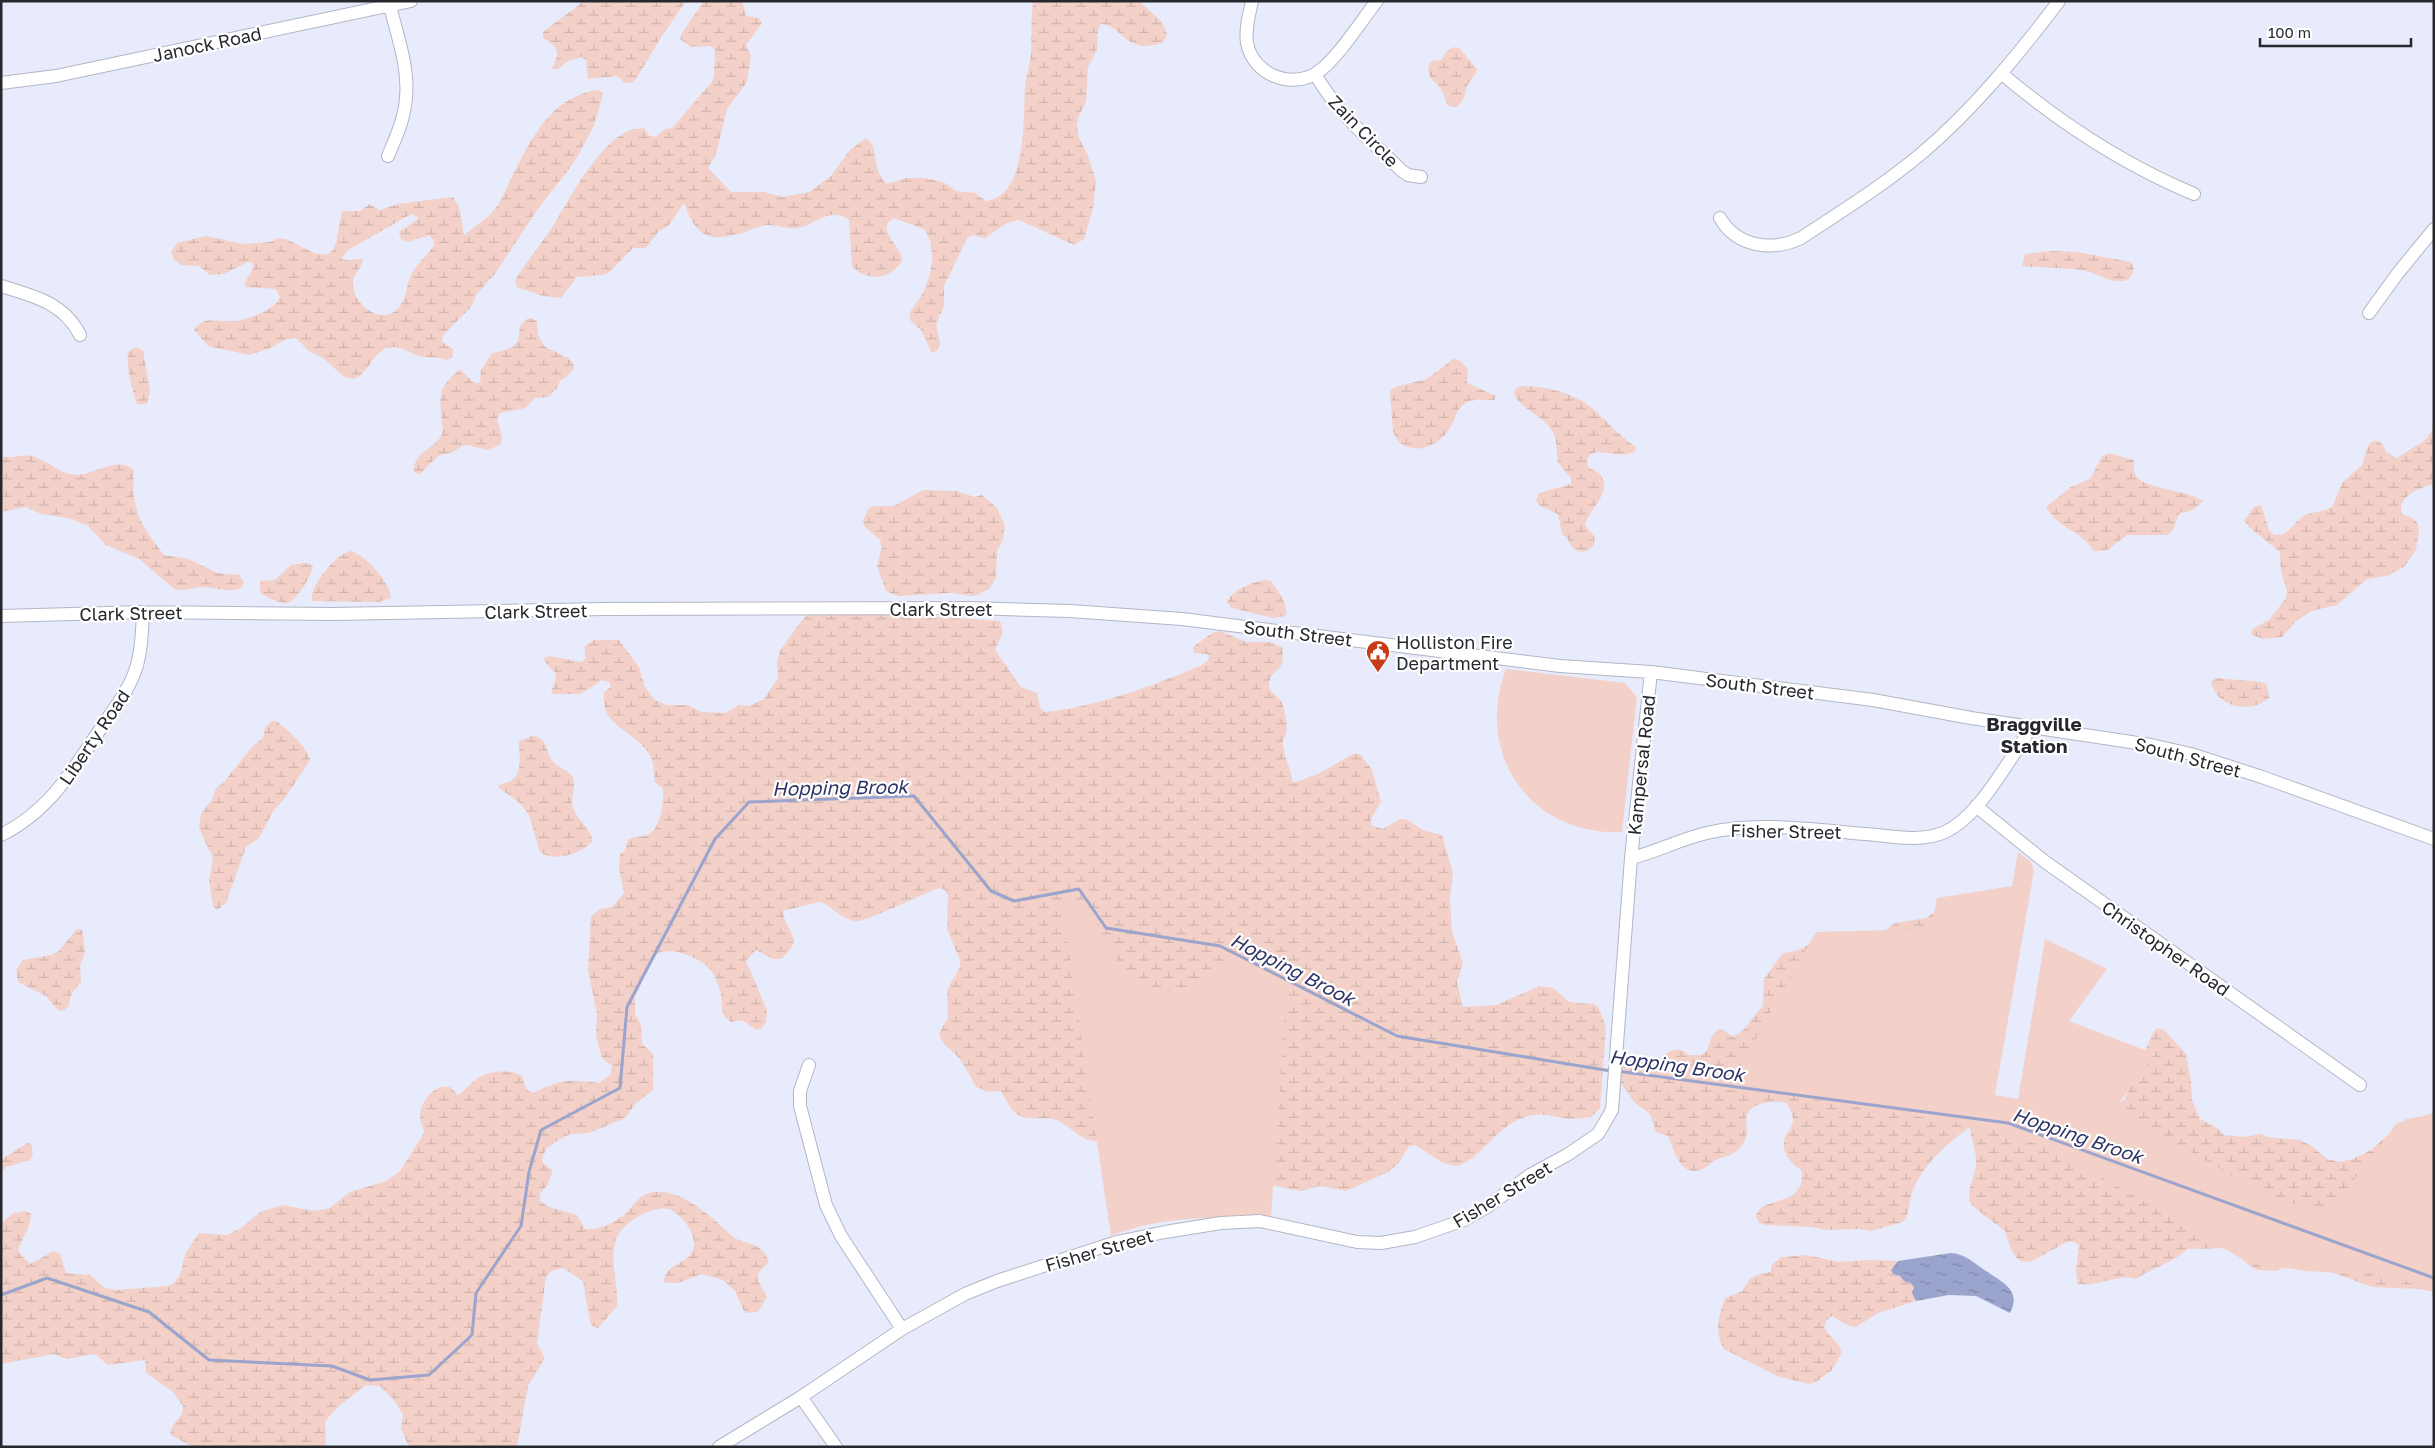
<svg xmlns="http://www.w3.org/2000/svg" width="2435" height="1448" font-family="'Golos Text',sans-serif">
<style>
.wetland{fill:url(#wetland-marsh);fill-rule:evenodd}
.park{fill:#f3d1c8}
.water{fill:url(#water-ripples)}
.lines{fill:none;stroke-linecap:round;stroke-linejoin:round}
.stream{stroke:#9ba4cc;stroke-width:3}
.minor-casing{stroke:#b2b6c5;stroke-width:14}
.minor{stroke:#fff;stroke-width:12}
.labels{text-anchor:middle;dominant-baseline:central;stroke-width:4.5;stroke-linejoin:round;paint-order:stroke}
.street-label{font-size:18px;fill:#27282e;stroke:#fff}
.poi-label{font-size:18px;fill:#27282e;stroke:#fff;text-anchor:start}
.neighbourhood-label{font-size:19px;font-weight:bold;fill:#27282e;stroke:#fff}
.water-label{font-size:19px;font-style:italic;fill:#2c3366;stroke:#fff}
</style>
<defs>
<pattern id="wetland-marsh" width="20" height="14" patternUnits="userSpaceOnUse" patternTransform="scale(1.25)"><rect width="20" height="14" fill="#f3d1c8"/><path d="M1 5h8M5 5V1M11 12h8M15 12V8" fill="none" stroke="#d0b3ac"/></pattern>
<pattern id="water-ripples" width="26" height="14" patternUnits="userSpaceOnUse" patternTransform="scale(1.25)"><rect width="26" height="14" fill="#9ba4cc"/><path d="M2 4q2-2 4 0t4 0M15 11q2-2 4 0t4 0" fill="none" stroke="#7e86a6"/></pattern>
</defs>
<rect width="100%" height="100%" fill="#e7ebfc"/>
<!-- wetland -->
<path class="wetland" d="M 584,1 L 686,1 L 660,39 L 636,79 L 631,83 L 625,83 L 617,76 L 588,79 L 586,60 L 581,57 L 568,61 L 558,69 L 552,69 C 560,52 560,48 543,38 L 543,32 Z
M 704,1 L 742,1 L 746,16 L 759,18 L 762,23 L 746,45 L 751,56 L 747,82 L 727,109 L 716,154 L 708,168 L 731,192 L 764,192 L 783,197 L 809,192 L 831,176 L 850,150 L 866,138 C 881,147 870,170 887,184 L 906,178 L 926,178 L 945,183 L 956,191 L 975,193 L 986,201 C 1028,196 1023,117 1025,86 C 1026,74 1031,63 1031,52 C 1032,34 1031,19 1033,1 L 1139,1 L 1162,22 L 1167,34 C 1165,42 1161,44 1153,45 C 1125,51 1120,24 1101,24 L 1098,30 L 1097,50 L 1088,67 L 1086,101 L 1078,118 L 1077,125 L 1079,138 L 1088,156 L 1096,181 L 1093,208 L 1084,239 L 1074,245 L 1019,220 L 1007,223 L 985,238 L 973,235 L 967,238 L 944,286 L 944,306 L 936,324 L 940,344 L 938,350 L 932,353 L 921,330 L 911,321 L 909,315 C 912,308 916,304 920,298 C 932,278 938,249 924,229 L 894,218 C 873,230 903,245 902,261 C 891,280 865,282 852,266 L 849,220 C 830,206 816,224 799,228 C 789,230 778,225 768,225 C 759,225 750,231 742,233 C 707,243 696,236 684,203 L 669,225 L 658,232 L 646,248 L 633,248 L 610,272 L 604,275 L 577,277 L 561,298 L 543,296 L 517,287 L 515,281 C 526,261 541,245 553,226 C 569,201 608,122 645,129 L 648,135 L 655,137 L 665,129 L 672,128 L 711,83 L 714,77 L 715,50 L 711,46 L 691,47 L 680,39 L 682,33 Z
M 1454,47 L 1460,49 L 1477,69 C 1476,76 1472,77 1469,83 C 1463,92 1467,100 1456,107 L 1450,107 C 1444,101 1445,94 1441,89 C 1433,78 1427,79 1429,64 L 1434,60 L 1440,61 L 1448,50 Z
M 599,90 L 603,94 L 594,126 L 575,161 L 538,209 L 494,275 L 476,295 L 471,307 L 443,335 L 442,342 L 453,349 L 452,358 L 446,360 C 437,356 429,359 419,356 C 408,353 400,344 387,348 C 374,351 364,381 351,379 C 341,377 331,364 323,358 C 319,355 313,354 309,351 C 304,347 301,341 295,338 L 285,340 L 268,349 L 249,355 L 208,346 L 194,330 C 205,313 220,324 237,321 C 250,318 275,310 280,297 L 276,289 L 245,287 C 244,278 255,272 253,263 L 248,262 L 224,274 L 210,275 L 199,266 L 182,265 L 174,260 L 171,252 L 177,243 L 206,236 L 243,244 L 269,242 L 279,238 L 286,239 L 314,253 L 326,255 L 332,251 L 336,243 L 342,211 L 360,211 L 370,204 L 380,210 L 397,204 L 453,197 L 459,207 L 464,235 L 490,215 L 498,205 C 522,161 542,96 599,90 ZM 411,214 L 419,218 L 399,232 L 401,239 L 408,242 L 429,235 L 434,241 L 434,246 C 427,255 418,263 412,273 C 406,283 407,297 400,306 C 385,328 352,306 353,283 C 353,273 362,268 363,259 L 343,260 L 342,257 L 348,250 Z
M 2051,251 L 2078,252 L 2130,262 L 2134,267 C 2133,274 2131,280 2123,281 C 2109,283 2098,273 2085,271 C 2064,267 2042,268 2022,266 L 2025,254 Z
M 529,318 L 537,321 L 538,334 L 544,346 C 559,356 593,361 560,381 L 557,388 L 548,397 L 535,398 L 525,408 L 500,413 L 497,419 L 502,438 L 500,445 L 487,450 L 468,445 L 462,446 L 451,453 L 438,456 L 420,474 L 414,472 C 413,452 433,450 441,436 C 443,432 443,428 442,424 C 440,395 436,390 460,369 L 474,383 L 480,383 L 481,370 L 492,353 C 536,346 507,328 529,318 Z
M 135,347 L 143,350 L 150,391 L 147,404 L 137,404 C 132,387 126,370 128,352 Z
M 1453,359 L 1459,360 L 1468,369 L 1467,383 L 1496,396 L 1494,400 C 1485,400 1471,398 1464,404 C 1457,409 1456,417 1452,424 C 1445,439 1429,451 1412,448 C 1402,447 1396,440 1393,431 L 1390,391 L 1395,387 L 1427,379 Z
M 1522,386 C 1546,386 1574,393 1592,408 C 1607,421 1619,436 1636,447 L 1635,452 L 1623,455 L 1597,452 L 1590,454 L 1587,460 L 1588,467 C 1592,470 1598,471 1601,475 C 1613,494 1587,510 1585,526 C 1588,529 1591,532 1593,535 C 1600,546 1583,557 1574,549 C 1569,544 1569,538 1562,534 L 1558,514 L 1540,506 L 1536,501 L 1539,493 L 1571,484 L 1571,478 L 1558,463 C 1556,452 1558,442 1553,432 C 1544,415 1521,410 1514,394 L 1516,388 Z
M 2434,428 L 2434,484 C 2420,487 2396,497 2402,514 L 2414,519 L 2418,524 L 2419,531 L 2416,550 L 2404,567 L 2387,576 L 2367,579 L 2337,605 L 2311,611 L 2295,622 L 2282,637 L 2262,639 L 2251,634 L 2253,629 L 2270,619 L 2286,598 L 2287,591 L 2281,572 L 2280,552 L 2249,527 L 2244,520 C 2251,514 2250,506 2261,505 L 2269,530 L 2274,535 C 2287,536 2292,526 2301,518 C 2308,511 2323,513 2332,507 L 2342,483 L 2362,465 L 2368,446 L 2373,441 L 2379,441 L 2384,446 L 2386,452 L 2397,458 L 2425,440 Z
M 2109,453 L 2134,460 C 2134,465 2133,472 2136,476 C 2144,489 2188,490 2203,501 L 2193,510 L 2180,513 L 2172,531 L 2167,535 L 2127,535 L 2106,551 L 2094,551 C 2078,527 2061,532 2046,507 L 2071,487 L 2090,479 L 2102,456 Z
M 1,456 C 12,460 22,453 32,456 C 48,460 61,476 79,475 C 96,473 119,456 134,470 C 131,510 140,524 164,555 L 189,559 L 217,573 L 239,575 L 244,582 L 241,588 C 229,594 213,586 200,587 C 190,588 183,593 173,588 L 139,559 L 106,545 L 88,526 L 68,518 L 41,514 L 26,507 L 1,512 Z
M 923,490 L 956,491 L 975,497 L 982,495 L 997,508 L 1005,526 L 1003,539 L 997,551 L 996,578 L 989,589 L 977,595 L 971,596 L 951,593 L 898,596 L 886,591 L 877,566 L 882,547 L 880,540 L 865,527 L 863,521 L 868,509 L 874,506 L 894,506 Z
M 351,551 C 366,556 390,582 391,598 L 378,602 L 312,601 C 309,587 336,553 351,551 Z
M 304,563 L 313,565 C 312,575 297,602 286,603 C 278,603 266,597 260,592 L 260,581 L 275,580 L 291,565 Z
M 1264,580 L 1271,581 C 1278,591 1288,603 1286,616 L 1273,618 L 1232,608 L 1227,603 C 1231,590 1251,583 1264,580 Z
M 815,612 L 830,615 L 911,615 L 1000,621 L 1003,632 L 995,650 L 1021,687 L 1037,693 L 1040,707 L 1044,712 C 1098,707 1152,686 1202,665 L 1208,661 L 1209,656 L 1207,654 L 1194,653 L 1193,647 L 1212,633 L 1220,631 L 1246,642 L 1270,642 L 1282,647 C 1287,676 1270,666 1269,685 C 1269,694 1279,695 1282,703 C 1285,710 1288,727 1286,734 C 1285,738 1282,740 1283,745 C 1284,757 1291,770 1293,783 L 1318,774 L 1353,754 L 1360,754 L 1372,770 L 1381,802 L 1371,819 L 1371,825 L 1383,829 L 1400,819 L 1406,819 L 1423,830 L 1442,835 L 1453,873 L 1450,899 L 1452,932 L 1463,963 L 1457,982 L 1463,1007 L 1497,1005 L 1539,986 L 1553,988 L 1568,1001 L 1574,1003 L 1594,1004 L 1599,1008 L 1606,1027 L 1600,1108 L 1591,1117 C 1584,1118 1578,1119 1571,1119 C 1554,1118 1542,1111 1525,1117 C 1495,1126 1483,1159 1456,1166 L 1443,1163 L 1415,1145 L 1409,1146 L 1399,1163 L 1388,1172 L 1346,1191 L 1320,1186 L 1301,1191 L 1275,1186 L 1215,1188 L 1101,1142 C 1080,1141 1076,1131 1061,1122 C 1045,1112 1024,1127 1011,1108 C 1007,1103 1005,1097 1001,1091 L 988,1092 L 976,1087 C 972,1078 961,1059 954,1053 C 947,1046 942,1044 939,1034 L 948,1017 L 947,990 L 960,967 L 960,960 L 947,929 L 948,896 L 945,890 L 939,888 C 925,893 864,923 856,921 C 840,919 830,904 819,902 L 783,911 C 785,934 807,937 781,959 L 773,959 L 756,950 L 746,961 L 767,1010 L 766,1022 L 762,1028 L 756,1030 L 742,1020 L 731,1022 C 718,1013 724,1008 721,995 C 715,969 706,961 681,953 C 671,950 660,951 652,957 L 635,997 L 635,1014 L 641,1024 L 642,1044 L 653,1054 L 653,1090 L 636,1103 L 625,1118 L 589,1133 L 570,1134 L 555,1142 L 546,1149 L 542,1159 L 543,1163 L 553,1171 L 548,1184 L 540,1194 L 540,1201 L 549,1207 L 577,1215 L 585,1229 C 597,1231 617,1222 626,1213 C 633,1207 639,1195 649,1193 C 679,1185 711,1217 731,1235 C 744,1247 761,1239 769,1262 L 758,1273 L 759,1282 L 767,1297 L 758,1312 L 747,1313 L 744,1311 L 735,1291 L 723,1280 L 702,1274 L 678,1283 L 665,1283 L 664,1280 C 667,1262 693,1264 694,1244 C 695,1232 680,1212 668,1209 C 652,1205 623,1223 617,1237 C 608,1260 619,1283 617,1306 L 598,1328 L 592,1326 L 590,1322 L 583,1281 L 563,1268 L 551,1271 L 546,1277 L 537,1343 L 544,1357 L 543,1361 L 528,1386 L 517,1447 L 409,1447 L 401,1429 L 403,1415 L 394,1400 L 380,1386 L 366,1385 L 339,1406 L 325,1421 L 326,1447 L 193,1447 L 171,1435 C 169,1423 184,1419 183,1406 L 172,1391 L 146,1373 L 145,1360 L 108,1365 L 95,1354 L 66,1359 L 54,1354 L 1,1364 L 1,1224 L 13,1213 L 26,1211 L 31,1214 L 29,1226 L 18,1249 L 20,1254 L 30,1264 L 54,1251 L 60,1254 L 66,1273 L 90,1275 L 105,1288 L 116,1290 L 168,1286 C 185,1279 180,1264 187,1251 C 191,1245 195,1239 199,1233 L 227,1235 L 241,1228 L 262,1211 L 283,1205 L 314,1211 L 330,1208 L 350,1192 L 386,1181 L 400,1171 L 424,1133 C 424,1127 420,1123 420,1117 C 420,1102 434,1083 450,1087 L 458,1095 C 466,1090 472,1081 480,1077 C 493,1070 509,1069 522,1076 L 527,1090 L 533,1093 C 561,1079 568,1079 599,1083 L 611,1074 L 612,1066 L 602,1058 L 596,1036 L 597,1014 L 588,970 L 591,916 L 600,909 L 612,907 L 624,893 L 619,868 L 620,854 L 624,852 L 628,840 C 634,836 640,837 647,835 C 661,830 664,801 663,789 L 655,782 C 654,772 654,760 648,752 C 631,728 600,727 604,692 L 611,687 L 609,682 L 602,680 L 581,694 L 553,694 L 551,692 C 563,664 549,676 544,658 L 550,656 L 581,662 L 586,658 L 584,647 L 594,640 L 619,640 L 639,667 L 645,687 L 655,700 L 667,705 L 688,705 L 701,712 L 725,713 L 739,705 L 750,706 L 764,699 L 778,678 L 777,661 L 780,651 L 799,624 L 809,613 Z
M 2217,678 L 2261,682 L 2267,685 L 2269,698 C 2250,714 2217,708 2211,682 Z
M 272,721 L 276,721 C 286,728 308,748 310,760 L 285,798 L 274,810 L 259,838 L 246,847 L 226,903 L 217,910 L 213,906 L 209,880 L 213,858 L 199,828 L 201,814 L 213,798 L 216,788 L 224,782 L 252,747 L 263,738 L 265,728 Z
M 532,736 C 549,737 545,754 555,764 C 561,769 573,771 574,781 C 575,790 570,799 573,808 C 578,821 590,828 593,841 C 582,853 554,863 540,852 L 529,815 L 521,804 L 498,787 C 503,782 507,784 512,780 C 523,773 519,752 519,741 Z
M 1943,905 L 1984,1097 L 2107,1110 L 2124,1100 L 2153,1033 L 2157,1028 L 2164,1030 L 2186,1054 L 2191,1081 L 2192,1100 L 2200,1119 L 2217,1128 L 2224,1135 L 2243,1137 L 2261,1134 L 2267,1137 L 2300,1140 L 2312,1146 L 2327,1159 L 2340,1162 L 2353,1159 L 2371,1150 L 2406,1119 L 2426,1116 L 2434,1112 L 2434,1292 L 2419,1289 L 2372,1287 L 2334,1273 L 2295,1266 L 2288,1265 L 2277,1271 L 2257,1270 L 2246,1263 L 2233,1248 L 2187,1249 C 2177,1261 2150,1269 2136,1279 C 2118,1273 2100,1287 2078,1284 L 2076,1271 L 2079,1245 L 2073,1241 L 2067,1242 L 2032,1261 C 2013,1266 2010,1245 2005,1231 C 1993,1221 1981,1214 1970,1203 C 1966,1187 1976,1178 1976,1163 C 1977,1154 1971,1139 1970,1127 C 1948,1142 1923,1165 1913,1190 C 1908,1201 1911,1212 1903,1222 L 1871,1231 L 1858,1229 L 1825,1230 L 1812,1227 L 1766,1225 L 1759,1223 L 1756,1217 C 1759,1194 1805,1210 1802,1171 C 1790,1162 1779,1152 1786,1135 C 1789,1130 1792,1127 1793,1121 C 1793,1114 1790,1109 1787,1103 C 1777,1100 1757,1102 1750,1110 C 1742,1119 1750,1130 1745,1140 C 1737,1155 1732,1154 1718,1159 C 1712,1161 1708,1167 1702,1169 C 1681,1179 1674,1150 1668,1136 L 1656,1132 L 1650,1114 L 1634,1102 L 1619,1080 L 1619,1067 L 1622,1061 L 1628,1060 L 1655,1063 C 1665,1054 1676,1043 1688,1055 L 1701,1055 L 1707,1051 C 1711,1039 1715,1020 1731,1036 C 1744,1036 1753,1015 1763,1006 L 1764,979 L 1783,953 L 1796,951 L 1808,945 L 1879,935 L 1895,923 L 1927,918 Z
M 79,929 L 82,930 L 85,952 L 80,965 L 81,982 L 72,993 L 68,1007 L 63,1011 L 58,1010 L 46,996 L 18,982 L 16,970 L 23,960 L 51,955 L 59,951 L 76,930 Z
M 27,1143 L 31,1144 L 33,1153 L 30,1160 L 6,1167 L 1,1174 L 1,1160 Z
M 1807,1255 L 1839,1262 L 1866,1260 L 1898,1261 L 1891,1270 L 1893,1274 L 1900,1276 L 1914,1287 L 1912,1293 L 1916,1301 L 1878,1313 L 1856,1327 L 1849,1326 L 1832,1316 L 1827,1320 L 1824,1326 C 1828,1337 1839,1341 1842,1353 L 1832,1370 L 1816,1382 L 1809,1384 L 1777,1376 L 1724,1349 C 1714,1332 1719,1315 1725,1298 L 1743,1291 C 1749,1276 1756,1274 1771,1272 L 1771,1266 L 1781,1257 Z"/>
<!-- park -->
<path class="park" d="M 1506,669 L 1625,683 L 1637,697 L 1622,832 C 1530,836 1474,754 1506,669 Z
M 2018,852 L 2031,862 L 2034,871 L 1995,1095 L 2018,1099 L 2045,939 L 2107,969 L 2069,1021 L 2155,1054 L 2115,1108 L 2276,1201 L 2331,1210 L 2397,1123 L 2434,1113 L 2434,1289 L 2378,1272 L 2360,1274 L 2307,1271 L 2249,1263 L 2055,1150 L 1992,1129 L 1795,1096 L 1729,1090 L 1636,1073 L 1636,1065 L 1733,1079 L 1816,932 L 1931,929 L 1937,898 L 2012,886 Z
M 1061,900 C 1069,903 1079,906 1086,910 C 1093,915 1097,925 1101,932 C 1115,959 1130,991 1165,991 C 1179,991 1193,986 1205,979 C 1234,963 1254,929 1288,962 L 1271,1217 C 1216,1218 1162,1215 1111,1236 Z"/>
<!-- water -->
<path class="water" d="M 1951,1253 C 1966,1254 1975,1264 1986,1271 C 2002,1282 2022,1290 2010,1313 L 1976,1296 L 1949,1295 L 1916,1301 L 1912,1293 L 1914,1287 L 1910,1283 L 1904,1281 L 1900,1276 L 1893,1274 L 1891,1270 L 1898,1261 Z"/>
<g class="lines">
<!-- stream -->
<path class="stream" d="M 1617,1071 L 2008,1123 L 2434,1278
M 1,1295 L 47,1278 L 149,1312 L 209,1360 L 332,1366 L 370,1380 L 429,1375 L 472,1335 L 476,1293 L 521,1226 L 529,1172 L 541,1130 L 620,1088 L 627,1007 L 715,839 L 749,802 L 914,796 L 991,891 L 1014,901 L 1079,889 L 1106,928 L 1220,946 L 1397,1036 L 1611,1071"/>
<!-- minor casing -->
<g class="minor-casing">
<path id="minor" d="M 1252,1 C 1249,15 1245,29 1247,43 C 1253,75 1292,90 1318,72 C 1338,58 1361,21 1377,1
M 2001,73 C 2060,123 2122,164 2194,194
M 1315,74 C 1339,115 1368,138 1402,171 L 1408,175 L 1421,177
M 1,83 L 56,76 L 411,1
M 388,156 C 396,137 405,118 406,97 C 409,67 397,35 390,6
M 1720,218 C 1737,247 1772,252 1801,238 C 1842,211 1884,185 1922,153 C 1973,110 2018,55 2059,1
M 1,286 C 34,296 64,303 80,335
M 2369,313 L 2398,273 L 2434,229
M 1,616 L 143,612 L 333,614 L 604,609 L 969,608 L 1070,611 L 1182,619 L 1560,666 L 1651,672 L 1873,700 L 1971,718 L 2151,745 L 2191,754 L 2262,777 L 2434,839
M 1976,806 L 2044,861 L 2360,1085
M 1,835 C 50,811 74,768 103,725 C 116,706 131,687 137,665 C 142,648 142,630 143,612
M 1631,858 L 1651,672
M 809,1065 L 800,1091 L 800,1106 L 826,1205 L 841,1236 L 902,1329
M 801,1397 L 836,1447
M 719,1447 L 801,1397 L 902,1329 L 965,1294 L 997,1281 L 1117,1242 L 1165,1232 L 1221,1223 L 1260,1221 L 1357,1242 L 1381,1243 L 1415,1237 L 1464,1220 L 1487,1207 L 1530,1175 L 1567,1155 L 1598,1134 L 1612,1110 L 1631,858 C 1657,852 1680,839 1707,833 C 1755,821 1816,830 1866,834 C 1890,836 1921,843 1945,832 C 1978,817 2004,767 2025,738 L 2029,726"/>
</g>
<!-- minor -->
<use href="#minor" class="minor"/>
</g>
<!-- icons -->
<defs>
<g id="civic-pin" transform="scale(1.25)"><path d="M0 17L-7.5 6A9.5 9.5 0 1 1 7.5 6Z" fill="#c63c18" stroke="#fff"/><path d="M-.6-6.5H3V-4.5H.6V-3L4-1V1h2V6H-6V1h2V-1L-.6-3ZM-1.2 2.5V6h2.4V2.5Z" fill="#fff"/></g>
</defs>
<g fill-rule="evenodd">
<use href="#civic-pin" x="1378" y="652"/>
</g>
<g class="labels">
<!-- street labels -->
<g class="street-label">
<text transform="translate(207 44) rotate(-12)">Janock Road</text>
<text transform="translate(1364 131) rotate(46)">Zain Circle</text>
<text x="941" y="609">Clark Street</text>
<text transform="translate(536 611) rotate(-1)">Clark Street</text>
<text transform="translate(131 613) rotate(-1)">Clark Street</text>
<text transform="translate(1298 633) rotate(7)">South Street</text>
<text transform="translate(1760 686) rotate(7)">South Street</text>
<text transform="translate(94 737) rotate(-56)">Liberty Road</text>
<text transform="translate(2188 757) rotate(15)">South Street</text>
<text transform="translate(1641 765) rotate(-84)">Kampersal Road</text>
<text transform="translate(1786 831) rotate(1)">Fisher Street</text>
<text transform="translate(2166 948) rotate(35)">Christopher Road</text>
<text transform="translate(1502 1194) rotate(-31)">Fisher Street</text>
<text transform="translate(1099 1250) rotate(-16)">Fisher Street</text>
</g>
<!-- poi labels -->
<g class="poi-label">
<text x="1396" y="642">Holliston Fire<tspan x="1396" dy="21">Department</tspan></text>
</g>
<!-- neighbourhood labels -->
<g class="neighbourhood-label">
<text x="2034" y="723">Braggville<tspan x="2034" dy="22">Station</tspan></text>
</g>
<!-- water labels -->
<g class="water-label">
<text transform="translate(840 787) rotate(-1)">Hopping Brook</text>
<text transform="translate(1293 969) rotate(27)">Hopping Brook</text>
<text transform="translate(1677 1065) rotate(8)">Hopping Brook</text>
<text transform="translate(2078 1135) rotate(19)">Hopping Brook</text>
</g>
</g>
<!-- border -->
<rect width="2435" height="1448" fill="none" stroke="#27282e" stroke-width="5"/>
<!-- scale -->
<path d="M2260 38v8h151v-8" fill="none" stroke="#27282e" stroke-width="2.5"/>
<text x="2268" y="38" font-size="15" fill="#27282e" stroke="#ffffff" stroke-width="4" paint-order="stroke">100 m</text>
</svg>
